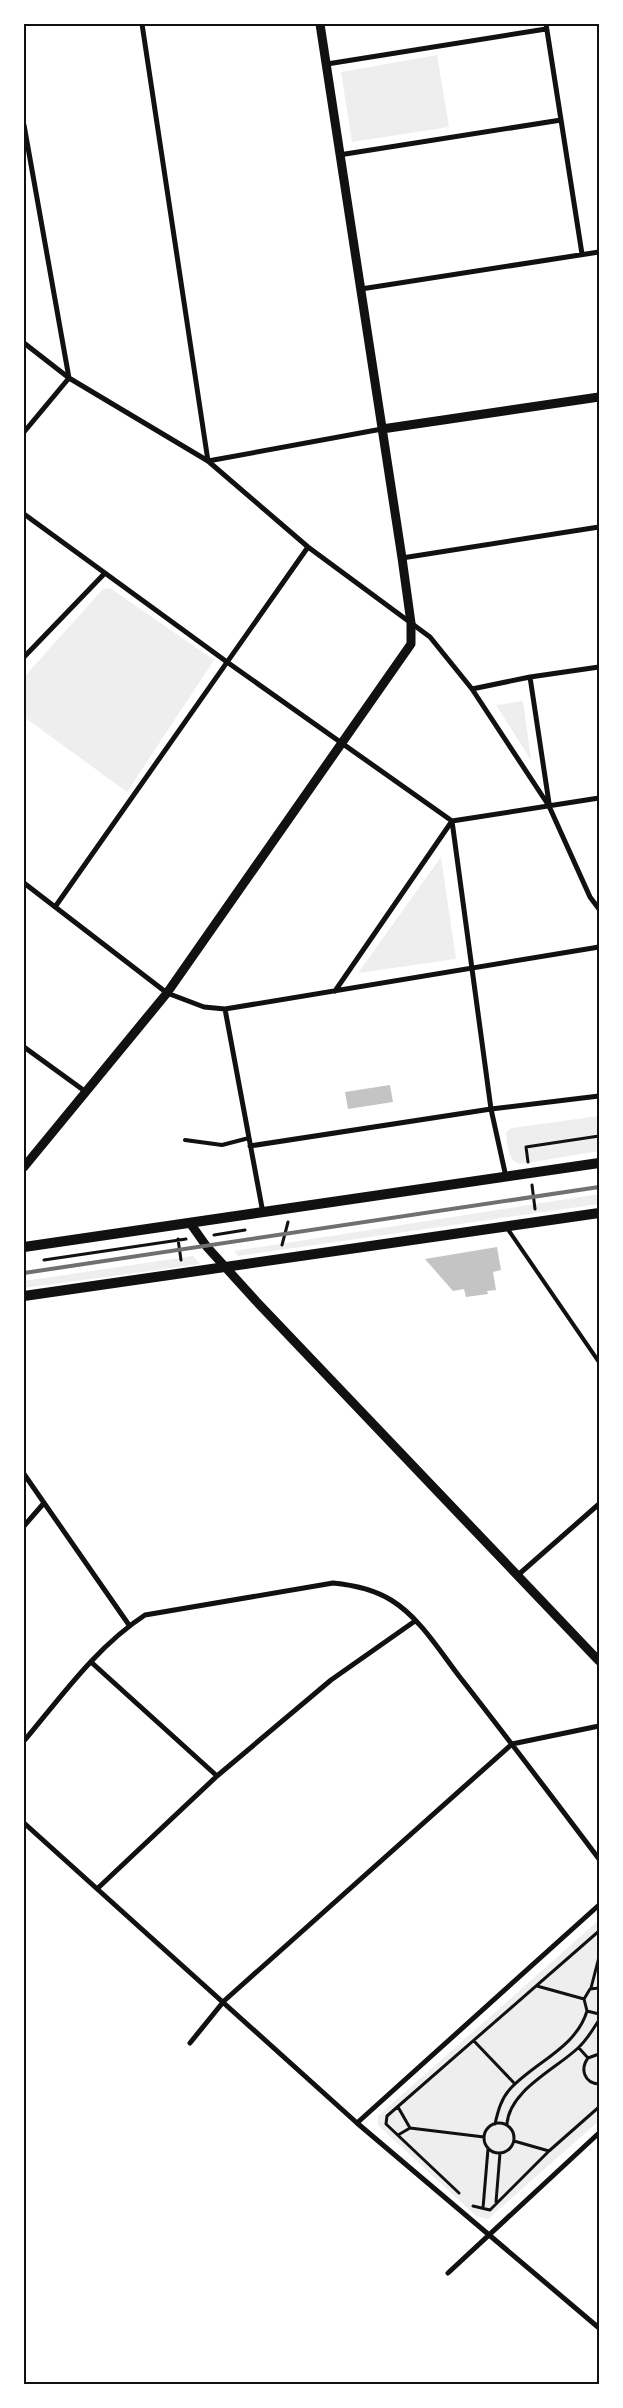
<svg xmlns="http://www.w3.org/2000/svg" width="623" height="2408" font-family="'Noto Sans',sans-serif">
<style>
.green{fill:#eee}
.building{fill:#c4c4c4}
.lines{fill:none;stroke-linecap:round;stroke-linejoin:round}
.path{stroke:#111;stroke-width:3}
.service{stroke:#111;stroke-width:4}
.minor{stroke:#111;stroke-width:5}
.tertiary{stroke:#111;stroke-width:9}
.secondary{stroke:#111;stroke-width:10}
.rail{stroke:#707070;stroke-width:4}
.neatline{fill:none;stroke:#111;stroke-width:2}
</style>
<rect width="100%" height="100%" fill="#fff"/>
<!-- green -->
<path class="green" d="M 437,55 L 449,127 L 352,142 L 341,72 Z
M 110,588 L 214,660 L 127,792 L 24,717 L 24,677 L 103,589 Z
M 523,701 L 531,760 L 496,705 Z
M 441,857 L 456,959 L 358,973 Z
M 599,1116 L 599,1151 L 521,1164 C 506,1161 508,1145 506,1132 L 512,1128 Z
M 599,1194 L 599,1204 L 238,1256 L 234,1251 Z
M 193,1256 L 200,1264 L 24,1288 L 24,1281 Z
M 599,1920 L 599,2121 L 488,2219 L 476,2216 L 378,2125 L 378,2116 Z"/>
<!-- building -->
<path class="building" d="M 390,1085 L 393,1102 L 348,1109 L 345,1092 Z
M 497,1247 L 501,1270 L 493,1272 L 496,1290 L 487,1291 L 488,1294 L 466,1297 L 464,1289 L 453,1291 L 425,1259 Z"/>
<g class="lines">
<!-- path -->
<path class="path" d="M 528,1162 L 526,1147 L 599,1136
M 532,1185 L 535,1209
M 214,1235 L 245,1230
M 178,1239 L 181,1260
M 282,1245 L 288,1222
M 44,1260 L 186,1239
M 537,1986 L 584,1999
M 591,1988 L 599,1957
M 599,1988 L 590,1989 L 584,1999 L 587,2011 L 599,2014
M 474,2041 L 515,2084
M 579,2048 L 588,2058
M 599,2054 L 588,2058 C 580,2069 584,2083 599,2084
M 398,2107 L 410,2128
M484 2138a15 15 0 1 1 30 0a15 15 0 1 1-30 0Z
M 495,2124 C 498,2111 501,2099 510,2089 C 535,2062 576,2048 587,2011
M 507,2125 C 508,2091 556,2069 578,2048 C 587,2040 593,2029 599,2020
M 398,2135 L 410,2128 L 484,2137
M 514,2141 L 549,2151
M 459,2193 L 386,2124 L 387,2116 L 599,1931
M 496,2202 L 500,2153
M 473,2206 L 490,2210 L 549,2151 L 599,2107
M 483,2208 L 488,2149"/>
<!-- service -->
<path class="service" d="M 185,1140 L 222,1145 L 249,1138
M 507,1228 L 599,1362"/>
<!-- minor -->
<path class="minor" d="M 142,24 L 208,461
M 546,24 L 582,254
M 327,64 L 546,29
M 24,125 L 69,378 L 24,432
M 339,155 L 561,120
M 361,289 L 599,252
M 24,343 L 69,378 L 208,461 L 308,547 L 430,637 L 472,689 L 549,806 L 590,897 L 599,909
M 208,461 L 382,429
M 24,514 L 227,662 L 452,821 L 599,798
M 402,558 L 599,527
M 24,657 L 105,573
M 530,677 L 549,803
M 472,689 L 530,677 L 599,667
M 452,821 L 491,1109 L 506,1177
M 24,883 L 167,993 L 204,1007 L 225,1009 L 599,947
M 55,907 L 308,547
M 335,991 L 452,821
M 225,1009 L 263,1213
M 24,1047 L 86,1092
M 250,1146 L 491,1109 L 599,1096
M 24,1474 L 129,1625
M 24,1526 L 44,1503
M 518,1575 L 599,1504
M 91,1662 L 217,1776
M 24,1741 C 61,1697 96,1647 145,1615 L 333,1583 C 354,1585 373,1589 391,1600 C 419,1617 439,1650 459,1676 C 506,1736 553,1798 599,1859
M 24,1823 L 357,2123 L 599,2328
M 98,1888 L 217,1776 L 331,1680 L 415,1621
M 190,2043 L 224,2001 L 512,1744 L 599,1726
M 357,2123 L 599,1905
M 448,2273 L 599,2133"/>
<!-- tertiary -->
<path class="tertiary" d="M 382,429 L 599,397
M 24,1167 L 167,993 L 411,644 L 411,623 L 402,558 L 320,24
M 190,1223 L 207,1247 L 256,1301 L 599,1661"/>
<!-- secondary -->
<path class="secondary" d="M 24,1247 L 599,1163
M 24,1296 L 599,1213"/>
<!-- rail -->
<path class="rail" d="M 24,1273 L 599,1187"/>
</g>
<!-- border -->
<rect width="623" height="2408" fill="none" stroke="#ffffff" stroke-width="50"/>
<rect x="25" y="25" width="573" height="2358" class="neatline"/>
</svg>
